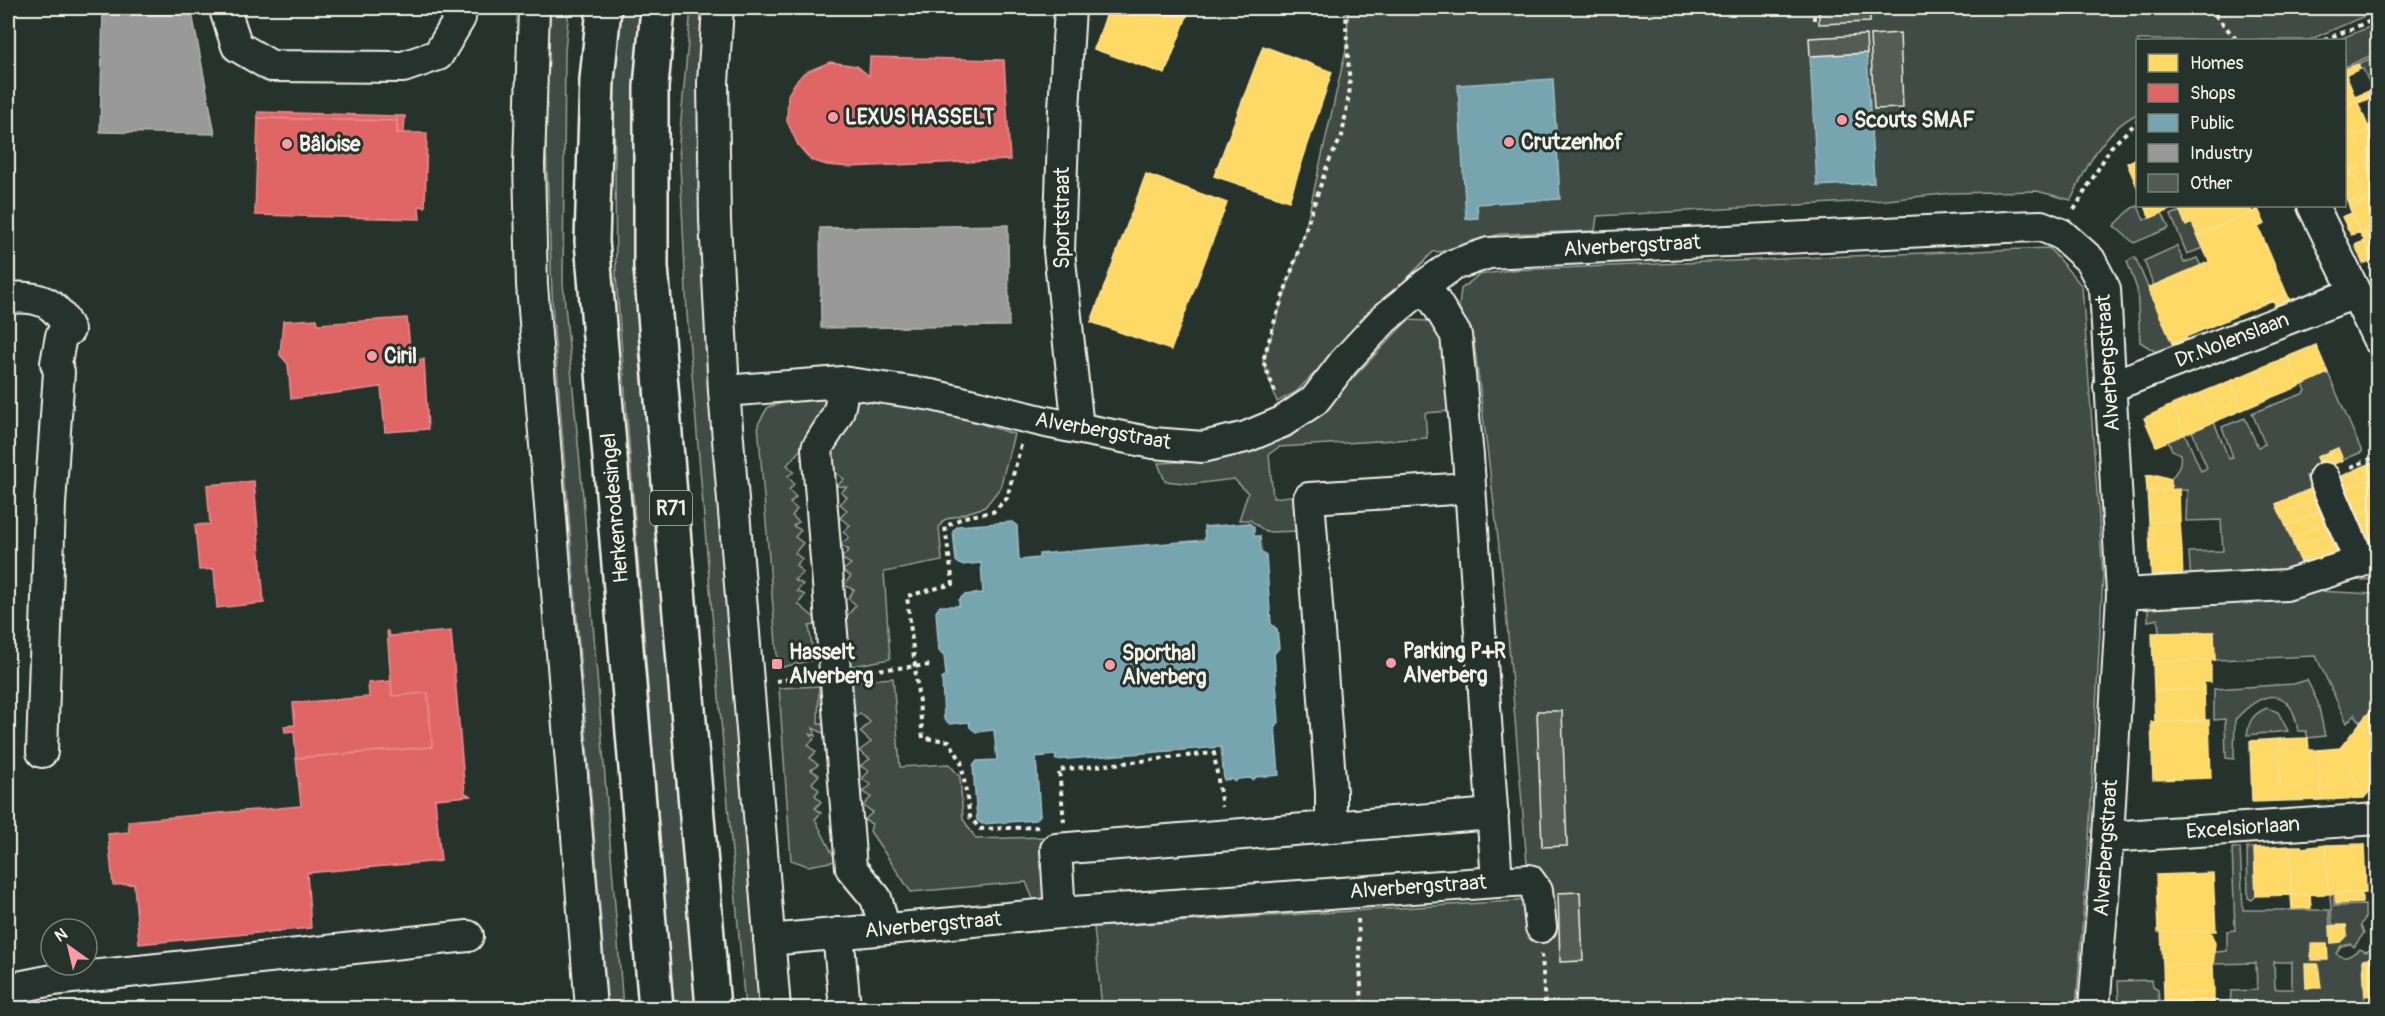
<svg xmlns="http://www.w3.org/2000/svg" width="2385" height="1016" font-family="Pangolin,sans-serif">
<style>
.green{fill:#414b45;stroke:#9a9e96;stroke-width:1.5;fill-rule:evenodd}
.homes{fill:#ffd966;stroke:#fce08d;stroke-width:1.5}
.shops{fill:#e06666;stroke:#e6908d;stroke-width:1.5}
.public{fill:#76a5af;stroke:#9cbcc0;stroke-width:1.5}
.industry{fill:#999;stroke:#b4b3b1;stroke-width:1.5}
.building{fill:#525c55;stroke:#f4f1e8;stroke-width:1.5}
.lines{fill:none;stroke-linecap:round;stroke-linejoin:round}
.minor-casing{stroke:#f4f1e8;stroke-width:34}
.highway-casing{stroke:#f4f1e8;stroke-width:38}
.path{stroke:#f4f1e8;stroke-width:4;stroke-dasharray:4.5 4.5;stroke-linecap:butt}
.minor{stroke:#26332d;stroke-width:30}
.highway{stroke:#26332d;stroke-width:33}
.poi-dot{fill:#ff9aa2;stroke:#26332d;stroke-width:2}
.labels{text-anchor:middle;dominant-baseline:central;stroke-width:6;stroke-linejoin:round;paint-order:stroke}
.shield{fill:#26332d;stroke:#b6b8b0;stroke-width:1.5}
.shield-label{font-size:20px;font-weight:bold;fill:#f4f1e8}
.poi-label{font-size:21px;font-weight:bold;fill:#f4f1e8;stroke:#26332d;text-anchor:start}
.street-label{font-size:21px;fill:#f4f1e8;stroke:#26332d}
</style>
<rect width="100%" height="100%" fill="#26332d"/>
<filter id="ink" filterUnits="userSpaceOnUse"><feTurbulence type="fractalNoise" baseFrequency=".0167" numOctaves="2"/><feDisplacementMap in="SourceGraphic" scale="12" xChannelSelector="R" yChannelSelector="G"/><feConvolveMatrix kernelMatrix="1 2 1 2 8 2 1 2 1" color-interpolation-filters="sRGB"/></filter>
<g filter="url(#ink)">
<!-- green -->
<path class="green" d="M 551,8 L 569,8 L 565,51 L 563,283 L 583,496 L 623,1008 L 608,1008 L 553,318 L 544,93 Z
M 621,8 L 639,8 L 633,147 L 639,352 L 665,609 L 697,1008 L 673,1008 L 616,276 L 614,78 Z
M 691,8 L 707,8 L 761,1008 L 745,1008 L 687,314 L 679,143 Z
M 1348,8 L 2371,8 L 2374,12 L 2309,40 L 2138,40 L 2137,114 C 2103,131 2086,167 2071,200 L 2037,191 L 1952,193 L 1887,200 L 1597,216 L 1595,231 L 1500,234 L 1449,251 L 1433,252 L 1296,392 L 1277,402 L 1263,361 L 1305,230 L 1347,45 Z
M 2377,24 L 2377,53 L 2345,67 L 2344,40 L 2337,40 Z
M 2377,56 L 2377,110 L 2371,95 L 2374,93 L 2363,69 L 2360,69 L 2358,64 Z
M 2138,206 L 2144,220 L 2162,213 L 2169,228 L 2134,243 L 2114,226 L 2132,208 Z
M 2180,211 L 2186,225 L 2192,223 L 2203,248 L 2187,254 L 2171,215 Z
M 2177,246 L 2184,263 L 2197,258 L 2201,266 L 2154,286 L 2144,261 Z
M 2049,248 L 2082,286 L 2103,575 L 2089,838 L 2076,1008 L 1102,1008 L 1094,927 L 1530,900 L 1504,587 L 1474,341 L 1459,307 L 1461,289 L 1479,275 L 1510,270 Z
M 2135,257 L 2175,350 L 2161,355 L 2140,342 L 2137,289 L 2127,261 Z
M 1408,320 L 1428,321 L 1444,337 L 1451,411 L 1425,413 L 1427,438 L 1279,447 L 1269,454 L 1273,498 L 1300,495 L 1302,531 L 1266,532 L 1250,520 L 1239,520 L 1248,493 L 1234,479 L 1193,484 L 1165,481 L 1158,463 L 1220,460 L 1290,437 L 1319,414 Z
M 2328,373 L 2362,452 L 2343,460 L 2338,448 L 2317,457 L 2322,469 L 2306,476 L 2310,489 L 2276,504 L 2305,571 L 2191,583 L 2189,552 L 2223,551 L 2221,520 L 2186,521 L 2187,490 L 2171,490 L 2171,479 C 2177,471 2182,465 2180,454 L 2172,450 L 2168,441 L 2185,434 L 2201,471 L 2207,468 L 2192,431 L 2214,422 L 2229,459 L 2233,457 L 2222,427 L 2245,418 L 2258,447 L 2265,444 L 2252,413 L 2302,394 L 2306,391 L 2303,384 Z
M 826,398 L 830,416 L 787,465 L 794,472 L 788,476 L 794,484 L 789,490 L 796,497 L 790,503 L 797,509 L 792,516 L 799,522 L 793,526 L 801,530 L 795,537 L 803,543 L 795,553 L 802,559 L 796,565 L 803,573 L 794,580 L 803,584 L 797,591 L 805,595 L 798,604 L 822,624 L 809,626 L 814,660 L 778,668 L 758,424 L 768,407 L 790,401 Z
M 855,400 L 929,408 L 1014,434 L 1000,488 L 985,507 L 944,520 L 939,527 L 942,561 L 884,572 L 890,659 L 842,668 L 838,627 L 856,605 L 848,598 L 854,590 L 844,585 L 851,576 L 842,571 L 851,564 L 841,558 L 849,550 L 840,545 L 849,537 L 843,532 L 850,525 L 840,518 L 847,510 L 840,504 L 847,497 L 841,492 L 847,487 L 837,486 L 844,479 L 830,469 L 832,440 Z
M 2377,565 L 2378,688 L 2376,690 L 2377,703 L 2360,723 L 2355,714 L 2347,723 L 2316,656 L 2215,660 L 2214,632 L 2159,633 L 2158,619 L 2148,621 L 2148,605 L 2316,591 L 2375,594 L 2375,579 L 2335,582 Z
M 893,678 L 900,767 L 949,764 L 960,777 L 963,819 L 976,839 L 1043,837 L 1048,902 L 1034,901 L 1026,882 L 911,892 L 870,831 L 872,824 L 864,820 L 873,812 L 863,806 L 871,797 L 862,792 L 871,785 L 862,779 L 869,771 L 860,766 L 870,759 L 859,751 L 871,742 L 860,732 L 870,722 L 860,713 L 853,719 L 845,682 Z
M 2307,680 L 2318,703 L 2325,736 L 2308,738 L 2306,731 L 2298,731 C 2291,684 2262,690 2235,720 L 2234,759 L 2226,758 L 2225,719 L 2214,720 L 2214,689 L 2294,684 Z
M 819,686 L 818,724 L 828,724 L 829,736 L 813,728 L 816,736 L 810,734 L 814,739 L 808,745 L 816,752 L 810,758 L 818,765 L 811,770 L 819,775 L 812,783 L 819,790 L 815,795 L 821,802 L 815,808 L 821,813 L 815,819 L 836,861 L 808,866 L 791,860 L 779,688 Z
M 2267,708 L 2278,712 L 2288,731 L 2247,735 C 2249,720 2253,714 2267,708 Z
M 2232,848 L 2240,848 L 2243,910 L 2329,910 L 2331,943 L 2340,942 L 2347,935 L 2346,925 L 2332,925 L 2330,894 L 2334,894 L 2334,906 L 2365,905 L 2365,918 L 2361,925 L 2364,933 L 2354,947 L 2350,944 L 2341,946 L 2336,953 C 2347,962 2351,954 2360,949 L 2366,952 L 2377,946 L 2377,958 L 2363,960 L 2365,1008 L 2230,1008 L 2231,991 L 2257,990 L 2256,963 L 2213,964 L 2215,952 L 2227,951 L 2227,931 L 2235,930 ZM 2274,962 L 2292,962 L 2292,989 L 2275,989 Z
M 2247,848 L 2254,848 L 2256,896 L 2252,900 L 2248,898 Z
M 2152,980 L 2153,987 L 2158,990 L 2159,1000 L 2155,1002 L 2155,1008 L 2119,1008 L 2118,981 Z"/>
<!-- homes -->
<path class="homes" d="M 1109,8 L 1190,8 L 1165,74 L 1094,49 Z
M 1263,46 L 1332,72 L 1289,201 L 1214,176 Z
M 2358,64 L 2360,69 L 2346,75 L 2355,97 L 2369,91 L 2371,95 L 2344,106 L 2344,69 Z
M 2371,95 L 2372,98 L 2358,103 L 2368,126 L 2378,122 L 2378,126 L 2344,140 L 2344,106 Z
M 2378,126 L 2378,159 L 2344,174 L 2344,171 L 2350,168 L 2344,155 L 2344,140 Z
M 2344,155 L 2350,168 L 2344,171 Z
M 2137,158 L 2138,158 L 2138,189 L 2127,163 Z
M 2378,159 L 2378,194 L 2349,206 L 2348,203 L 2363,196 L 2353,174 L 2344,177 L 2344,174 Z
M 1146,174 L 1227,203 L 1171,350 L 1091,322 Z
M 2353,174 L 2363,196 L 2348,203 L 2344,195 L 2344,177 Z
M 2378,194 L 2378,228 L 2361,235 L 2360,232 L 2375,224 L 2365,202 L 2350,209 L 2349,206 Z
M 2365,202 L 2375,224 L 2360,232 L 2350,209 Z
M 2145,206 L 2179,206 L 2150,218 Z
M 2184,206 L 2249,206 L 2252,212 L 2198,236 L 2192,223 L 2186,226 L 2180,211 L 2185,208 Z
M 2258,209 L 2265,224 L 2258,227 L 2252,212 Z
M 2252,212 L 2287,294 L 2172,343 L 2148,288 L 2209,262 L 2198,236 Z
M 2352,213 L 2360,232 L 2351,235 L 2342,217 Z
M 2378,228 L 2378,231 L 2363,238 L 2361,235 Z
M 2377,231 L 2378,257 L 2372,260 L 2363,238 Z
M 2364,241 L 2372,260 L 2363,264 L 2355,245 Z
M 2287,294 L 2290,300 L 2276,307 L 2273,300 Z
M 2186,337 L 2189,344 L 2175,350 L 2172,343 Z
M 2316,345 L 2328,373 L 2300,386 L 2287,357 Z
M 2287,357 L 2300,386 L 2270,398 L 2258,369 Z
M 2258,369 L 2270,398 L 2242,410 L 2230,381 Z
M 2230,381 L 2242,410 L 2214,422 L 2201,393 Z
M 2201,393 L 2214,422 L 2185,434 L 2172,405 Z
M 2172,405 L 2185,434 L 2156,446 L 2144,418 Z
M 2338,448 L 2343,460 L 2334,464 L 2329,452 Z
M 2329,452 L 2334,464 L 2322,469 L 2317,457 Z
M 2378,461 L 2378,499 L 2364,466 Z
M 2364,466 L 2369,479 L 2343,490 L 2338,478 Z
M 2157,475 L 2171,479 L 2171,490 L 2147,491 L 2146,476 Z
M 2369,479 L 2375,492 L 2349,503 L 2343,490 Z
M 2179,489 L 2180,521 L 2149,522 L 2147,491 Z
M 2311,489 L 2315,500 L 2281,515 L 2276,504 Z
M 2375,492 L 2378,505 L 2354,515 L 2349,503 Z
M 2315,500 L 2320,511 L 2286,526 L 2281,515 Z
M 2378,505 L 2378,520 L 2359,528 L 2354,515 Z
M 2320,511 L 2325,523 L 2291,538 L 2286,526 Z
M 2378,520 L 2378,535 L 2365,540 L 2359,528 Z
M 2180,521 L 2182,552 L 2150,553 L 2149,522 Z
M 2325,523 L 2330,534 L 2295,549 L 2291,538 Z
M 2330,534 L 2335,545 L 2300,560 L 2295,549 Z
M 2378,535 L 2378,550 L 2370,553 L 2365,540 Z
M 2335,545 L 2340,556 L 2305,571 L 2300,560 Z
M 2378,550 L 2378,565 L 2376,565 L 2370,553 Z
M 2182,552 L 2183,583 L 2152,585 L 2150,553 Z
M 2214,632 L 2215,660 L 2153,662 L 2152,633 Z
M 2211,660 L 2211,682 L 2204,682 L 2204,689 L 2154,691 L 2153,662 Z
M 2204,689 L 2205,721 L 2155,722 L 2154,691 Z
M 2378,703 L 2378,738 L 2360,723 Z
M 2209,720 L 2211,778 L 2153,780 L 2151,722 Z
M 2360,723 L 2378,738 L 2378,782 L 2364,798 L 2340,748 Z
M 2308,738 L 2309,750 L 2318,750 L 2322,800 L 2281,801 L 2279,739 Z
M 2279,739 L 2281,801 L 2252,802 L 2250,741 Z
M 2340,748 L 2364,798 L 2322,800 L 2318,750 Z
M 2364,844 L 2366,892 L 2328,894 L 2326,845 Z
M 2326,845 L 2328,894 L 2291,895 L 2290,846 L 2301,846 L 2302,848 Z
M 2290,846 L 2291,895 L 2256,896 L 2254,848 Z
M 2213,873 L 2216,931 L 2158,932 L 2156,875 Z
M 2335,893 L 2362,893 L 2362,903 L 2336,904 Z
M 2310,894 L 2311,908 L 2292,909 L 2291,895 Z
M 2346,925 L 2347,935 L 2340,942 L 2331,943 L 2330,926 Z
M 2210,931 L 2215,943 L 2213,964 L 2163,965 L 2161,932 Z
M 2311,944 L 2327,944 L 2328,960 L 2311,960 Z
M 2378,958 L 2378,995 L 2365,996 L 2363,960 Z
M 2213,964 L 2214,992 L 2164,994 L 2163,965 Z
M 2305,964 L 2318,964 L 2321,988 L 2306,988 Z
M 2214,992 L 2214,1008 L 2164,1008 L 2164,994 Z"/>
<!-- shops -->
<path class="shops" d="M 870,57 L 1004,60 L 1010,160 L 849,167 L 827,165 L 811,160 L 798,145 L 787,121 L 788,95 L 795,83 L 804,73 L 830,62 L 857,66 L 869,76 Z
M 258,112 L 397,116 L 397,121 L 258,118 Z
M 397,116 L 405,116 L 404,133 L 397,133 Z
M 258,118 L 397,121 L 397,133 L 427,133 L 425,207 L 419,206 L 420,219 L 255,215 Z
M 407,318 L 411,360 L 424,359 L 428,429 L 385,432 L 381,387 L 291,399 L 288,364 L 280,355 L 283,321 L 317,319 L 318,324 Z
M 254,481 L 264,603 L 217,608 L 214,569 L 199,570 L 195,525 L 210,524 L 207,485 Z
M 387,630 L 390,636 L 451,631 L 465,793 L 471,796 L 435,799 L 441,861 L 307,873 L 311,928 L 139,944 L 134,884 L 113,885 L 108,834 L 129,832 L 128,821 L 301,806 L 296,758 L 432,747 L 428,693 L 392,696 Z
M 391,681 L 392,696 L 428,693 L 432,747 L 296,758 L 294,731 L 285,732 L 284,726 L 295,725 L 293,703 L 369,697 L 368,683 Z"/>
<!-- public -->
<path class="public" d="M 1867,53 L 1874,183 L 1817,186 L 1810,56 Z
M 1553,79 L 1560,199 L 1477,204 L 1478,218 L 1466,219 L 1458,85 Z
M 1012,522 L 1017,526 L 1019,560 L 1039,558 L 1039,554 L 1205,540 L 1204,527 L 1249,523 L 1254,527 L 1254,536 L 1260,536 L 1261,551 L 1266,556 L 1271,624 L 1277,629 L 1279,648 L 1274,654 L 1279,722 L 1275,727 L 1279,775 L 1256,777 L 1253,780 L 1250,778 L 1238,779 L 1235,782 L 1232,779 L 1224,780 L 1221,747 L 1056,760 L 1055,755 L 1036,757 L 1040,815 L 1036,820 L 982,824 L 977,820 L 973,766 L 977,761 L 997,760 L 994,730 L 976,732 L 970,727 L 969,722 L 950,724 L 944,719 L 942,679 L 946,675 L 944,655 L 939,651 L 936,612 L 940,606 L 959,606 L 959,600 L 964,595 L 983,593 L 981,563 L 961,565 L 956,561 L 953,531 L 958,526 Z"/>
<!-- industry -->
<path class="industry" d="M 80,8 L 217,8 L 191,8 L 215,134 L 100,132 L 103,10 L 80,10 Z
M 1008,225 L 1009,326 L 821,328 L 820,228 Z"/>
<!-- building -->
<path class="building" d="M 1828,8 L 1870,8 L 1870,22 L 1819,24 L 1819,11 L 1828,11 Z
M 1900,33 L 1903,108 L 1874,109 L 1870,35 Z
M 1866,35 L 1867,53 L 1810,56 L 1809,38 Z
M 1537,711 L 1562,711 L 1567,846 L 1542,847 Z
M 1580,892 L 1583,961 L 1560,962 L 1558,893 Z"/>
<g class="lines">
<!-- minor casing -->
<g class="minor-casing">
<path id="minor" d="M 229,8 L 226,13 L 237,46 L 271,66 L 403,67 L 438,55 L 460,18 L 453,8
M 534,8 L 529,164 L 532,285 L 591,1008
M 718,8 L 713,82 L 715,220 L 724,391 L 775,1008
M 1070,8 L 1064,109 L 1059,251 L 1078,428
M 2313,206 L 2378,339
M 8,298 C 39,295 56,302 69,330 L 61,336 L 56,363 L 59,372 L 50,504 L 42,752
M 842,382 C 843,416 833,420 817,448 L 851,868 L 876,898 L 885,929
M 2109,387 L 2355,293
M 724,391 L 842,382 L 932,395 L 1046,422 L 1153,443 L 1203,447 L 1246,437 L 1282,422 L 1315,400 L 1344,362 L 1384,319 L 1425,285 L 1453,265 L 1489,253 L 2007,227 L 2041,226 L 2061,234 L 2090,260 L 2105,289 L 2122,594 L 2108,837 L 2094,1008
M 2122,594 L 2286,585 L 2360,562 L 2324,478
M 1331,827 L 1331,792 L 1309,498 L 1470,488
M 2108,837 L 2378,819
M 1497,882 L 1529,880 L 1537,891 L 1541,927
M 1060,913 L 1056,849 L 1493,814
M 838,933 L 845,1008
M 769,940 L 1060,913 L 1497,882 L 1468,456 L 1456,335 L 1425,285
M 8,989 L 53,980 L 468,936"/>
</g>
<!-- highway casing -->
<g class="highway-casing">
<path id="highway" d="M 604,8 L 597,80 L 592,241 L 656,1008
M 658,8 L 651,87 L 651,267 L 713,1008"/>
</g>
<!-- path -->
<path class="path" d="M 2209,8 L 2237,40
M 1814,20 L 1814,8
M 2324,40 L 2378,18
M 2074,210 L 2111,147 L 2138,121
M 1275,392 L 1263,361 L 1275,320 L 1328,163 L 1342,136 L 1350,88 L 1346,26 L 1347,8
M 1021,445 L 1007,498 L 993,512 L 964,517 L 945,527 L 953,584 L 907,596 L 923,738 L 949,741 L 961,761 L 970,817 L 980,829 L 1040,827
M 2351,467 L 2378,456
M 862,671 L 932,665
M 776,681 L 807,677
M 1064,822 L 1059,770 L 1214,753 L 1222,807
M 1358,919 L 1362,1008
M 1542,954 L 1545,1008"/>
<!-- minor -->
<use href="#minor" class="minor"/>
<!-- highway -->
<use href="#highway" class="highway"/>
</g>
</g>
<!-- markers -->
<g class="poi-dot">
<circle cx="833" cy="117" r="6"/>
<circle cx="1842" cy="120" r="6"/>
<circle cx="1509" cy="142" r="6"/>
<circle cx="287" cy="144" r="6"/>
<circle cx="372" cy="356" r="6"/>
<circle cx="1391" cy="663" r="6"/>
<rect x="771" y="658" width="12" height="12" rx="3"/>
<circle cx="1110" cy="665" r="6"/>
</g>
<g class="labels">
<!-- shield labels -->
<rect class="shield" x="650" y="491" width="42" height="34" rx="4.5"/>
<g class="shield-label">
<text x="671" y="508">R71</text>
</g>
<!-- poi labels -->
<g class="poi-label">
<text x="845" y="117">LEXUS HASSELT</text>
<text x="1854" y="120">Scouts SMAF</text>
<text x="1521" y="142">Crutzenhof</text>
<text x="299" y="144">Bâloise</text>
<text x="384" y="356">Ciril</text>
<text x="1403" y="651">Parking P+R<tspan x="1403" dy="24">Alverberg</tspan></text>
<text x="789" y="652">Hasselt<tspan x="789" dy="24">Alverberg</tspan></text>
<text x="1122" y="653">Sporthal<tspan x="1122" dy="24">Alverberg</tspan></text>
</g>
<!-- street labels -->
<g class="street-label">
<text transform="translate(1062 218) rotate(-90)">Sportstraat</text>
<text transform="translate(1632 246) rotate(-3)">Alverbergstraat</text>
<text transform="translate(2232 340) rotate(-21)">Dr.Nolenslaan</text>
<text transform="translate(2108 363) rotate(-94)">Alverbergstraat</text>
<text transform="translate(1103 431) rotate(10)">Alverbergstraat</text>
<text transform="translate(615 508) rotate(-95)">Herkenrodesingel</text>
<text transform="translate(2243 828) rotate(-4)">Excelsiorlaan</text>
<text transform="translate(2106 848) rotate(-86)">Alverbergstraat</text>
<text transform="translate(1418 887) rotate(-4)">Alverbergstraat</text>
<text transform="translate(933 925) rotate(-5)">Alverbergstraat</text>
</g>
</g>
<!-- margin -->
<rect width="2385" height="1016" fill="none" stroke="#26332d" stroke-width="30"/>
<rect x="15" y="15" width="2355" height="986" fill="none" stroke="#f4f1e8" stroke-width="2" filter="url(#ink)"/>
<!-- legend -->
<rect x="2136" y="39" width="210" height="168" fill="#26332d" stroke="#787f78" stroke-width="1.5"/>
<rect x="2148" y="54" width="30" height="18" fill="#ffd966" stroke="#787f78" stroke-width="1.5"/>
<text x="2190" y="69" font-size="18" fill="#f4f1e8">Homes</text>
<rect x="2148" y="84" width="30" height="18" fill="#e06666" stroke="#787f78" stroke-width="1.5"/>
<text x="2190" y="99" font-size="18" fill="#f4f1e8">Shops</text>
<rect x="2148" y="114" width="30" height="18" fill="#76a5af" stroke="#787f78" stroke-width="1.5"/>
<text x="2190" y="129" font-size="18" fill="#f4f1e8">Public</text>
<rect x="2148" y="144" width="30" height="18" fill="#999999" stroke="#787f78" stroke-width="1.5"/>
<text x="2190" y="159" font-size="18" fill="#f4f1e8">Industry</text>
<rect x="2148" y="174" width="30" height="18" fill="#525c55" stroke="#787f78" stroke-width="1.5"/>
<text x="2190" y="189" font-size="18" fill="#f4f1e8">Other</text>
<!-- north arrow -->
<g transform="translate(69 947) rotate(326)"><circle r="28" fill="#26332d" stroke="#787f78" stroke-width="1.5"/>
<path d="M0-4.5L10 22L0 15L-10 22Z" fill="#ff9aa2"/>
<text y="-9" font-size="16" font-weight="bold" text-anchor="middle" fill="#f4f1e8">N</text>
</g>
</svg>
